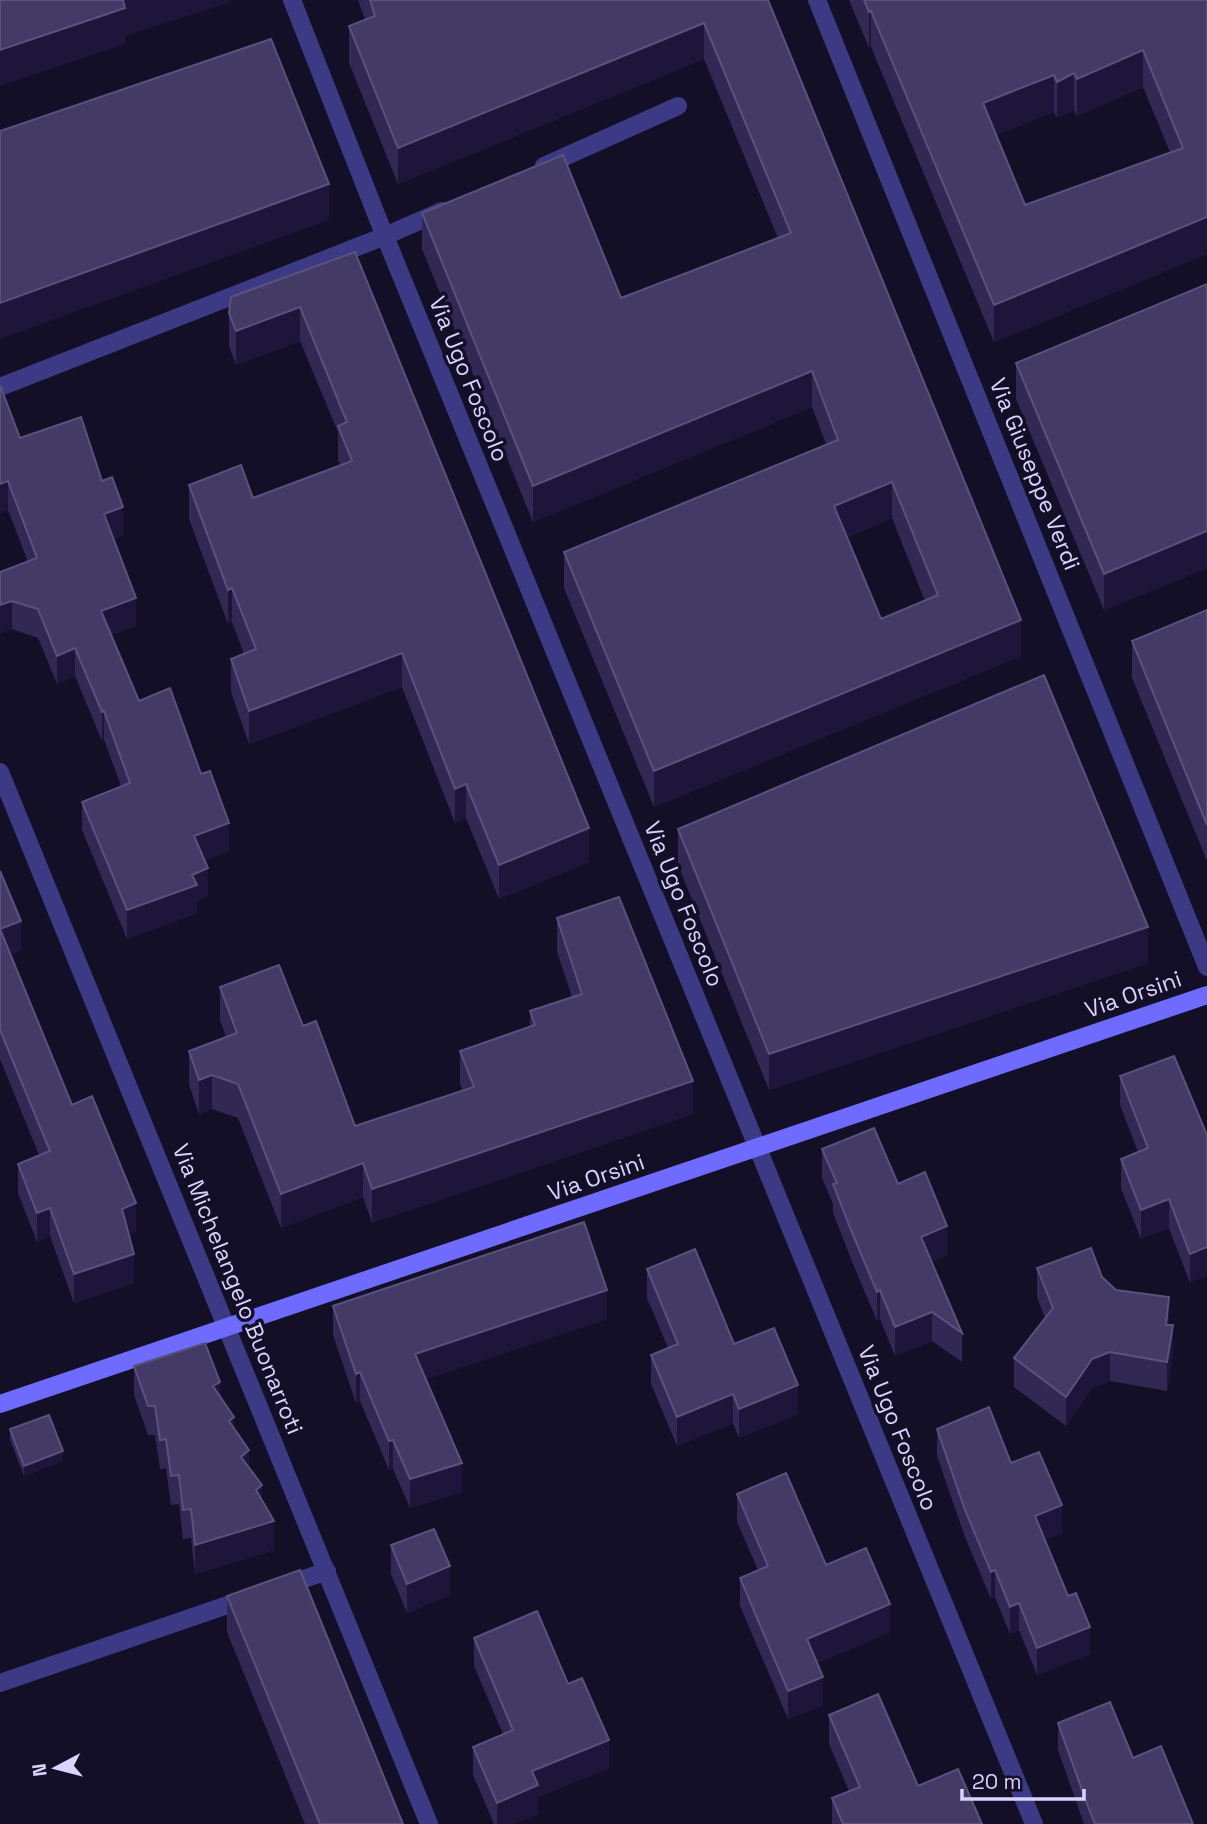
<svg xmlns="http://www.w3.org/2000/svg" width="1207" height="1824" font-family="'Space Grotesk',sans-serif">
<style>
.lines{fill:none;stroke-linecap:round;stroke-linejoin:round}
.street{stroke:#3d3a85;stroke-width:18}
.secondary{stroke:#6f6bff;stroke-width:18}
.wall{fill:#312854;fill-rule:evenodd}
.shaded-wall{fill:#1d163a}
.building{fill:#433a66;stroke:#5a527e;stroke-width:2;fill-rule:evenodd}
.labels{text-anchor:middle;dominant-baseline:central;stroke-width:7;stroke-linejoin:round;paint-order:stroke}
.street-label{font-size:23px;fill:#d9d4ff;stroke:#130f26}
</style>
<rect width="100%" height="100%" fill="#130f26"/>
<g class="lines">
<!-- street -->
<path class="street" d="M 292,0 L 380,224 L 1034,1824
M 817,0 L 1207,967
M 544,166 L 678,106
M 0,387 L 385,236 L 442,211
M 0,772 L 429,1824
M 281,1587 L 327,1571
M 0,1683 L 248,1598"/>
<!-- secondary -->
<path class="secondary" d="M 0,1404 L 1207,995"/>
</g>
<!-- wall -->
<path class="wall" d="M 358,0 L 768,0 L 1021,656 L 654,807 L 564,588 L 564,552 L 826,444 L 812,407 L 533,522 L 422,249 L 422,213 L 621,298 L 778,238 L 704,59 L 398,184 L 349,63 L 349,26 L 365,20 ZM 892,518 L 925,601 L 881,619 L 847,537 Z
M 849,0 L 1207,0 L 1207,254 L 994,342 L 871,47 L 869,48 ZM 1143,87 L 1170,152 L 1025,205 L 996,135 L 1054,112 L 1057,118 L 1074,110 L 1077,116 Z
M 355,252 L 589,862 L 499,899 L 466,818 L 455,823 L 402,687 L 249,744 L 231,692 L 231,659 L 244,654 L 232,622 L 228,624 L 189,519 L 189,485 L 253,498 L 340,465 L 338,460 L 338,432 L 300,341 L 236,365 L 229,346 L 229,313 Z
M 1207,284 L 1207,568 L 1104,610 L 1016,399 L 1016,363 Z
M 0,385 L 20,438 L 102,481 L 123,535 L 114,539 L 136,626 L 111,635 L 139,701 L 229,851 L 205,860 L 208,896 L 197,901 L 197,913 L 127,939 L 82,830 L 82,802 L 121,786 L 104,740 L 102,741 L 75,676 L 57,684 L 38,638 L 12,629 L 0,633 L 0,572 L 28,562 L 8,510 L 0,513 Z
M 1207,610 L 1207,861 L 1132,678 L 1132,641 Z
M 678,829 L 1148,963 L 769,1090 L 678,865 Z
M 0,871 L 21,950 L 11,954 L 72,1105 L 136,1232 L 129,1235 L 134,1283 L 74,1303 L 50,1236 L 37,1242 L 18,1193 L 18,1164 L 39,1155 L 0,1059 Z
M 557,918 L 693,1114 L 372,1223 L 363,1197 L 281,1228 L 238,1118 L 212,1109 L 199,1114 L 189,1085 L 189,1051 L 226,1037 L 220,1020 L 220,987 L 303,1026 L 355,1126 L 463,1091 L 460,1084 L 460,1051 L 530,1027 L 530,1011 L 572,997 L 557,952 Z
M 1120,1076 L 1207,1135 L 1190,1283 L 1169,1228 L 1141,1239 L 1121,1188 L 1121,1159 L 1138,1152 L 1120,1105 Z
M 822,1149 L 898,1184 L 947,1255 L 931,1262 L 962,1333 L 962,1362 L 932,1341 L 895,1356 L 880,1319 L 877,1321 L 851,1259 L 833,1213 L 833,1204 L 822,1178 Z
M 1037,1268 L 1102,1277 L 1116,1290 L 1169,1325 L 1173,1354 L 1167,1391 L 1110,1381 L 1092,1388 L 1066,1426 L 1014,1387 L 1014,1358 L 1045,1318 L 1037,1297 Z
M 647,1269 L 734,1344 L 798,1414 L 739,1438 L 733,1423 L 677,1446 L 651,1384 L 651,1355 L 668,1348 L 647,1298 Z
M 333,1306 L 607,1319 L 426,1379 L 462,1492 L 410,1508 L 393,1469 L 389,1470 L 360,1401 L 356,1403 L 333,1335 Z
M 134,1366 L 220,1397 L 262,1500 L 274,1550 L 195,1574 L 191,1538 L 183,1539 L 179,1504 L 171,1505 L 166,1468 L 160,1469 L 155,1435 L 148,1435 L 134,1395 Z
M 10,1429 L 63,1461 L 24,1476 L 10,1440 Z
M 937,1429 L 1011,1463 L 1062,1533 L 1045,1540 L 1090,1654 L 1037,1675 L 1019,1630 L 1010,1634 L 995,1597 L 991,1599 L 965,1537 L 937,1456 Z
M 737,1494 L 826,1565 L 890,1632 L 817,1663 L 823,1705 L 788,1719 L 740,1606 L 740,1578 L 758,1570 L 737,1522 Z
M 391,1545 L 450,1595 L 407,1613 L 391,1574 Z
M 227,1596 L 403,1824 L 305,1824 L 227,1632 Z
M 474,1638 L 568,1684 L 609,1768 L 538,1797 L 538,1814 L 514,1824 L 494,1824 L 473,1775 L 473,1747 L 503,1734 L 474,1666 Z
M 829,1715 L 918,1786 L 982,1824 L 832,1824 L 832,1798 L 849,1791 L 829,1744 Z
M 1058,1723 L 1133,1758 L 1193,1824 L 1084,1824 L 1058,1750 Z"/>
<!-- shaded-wall -->
<path class="shaded-wall" d="M 123,0 L 231,0 L 231,2 L 125,36 L 125,44 L 0,86 L 0,50 Z
M 871,11 L 871,47 L 869,48 L 869,12 Z
M 704,23 L 704,59 L 398,184 L 398,148 Z
M 1143,50 L 1143,87 L 1077,116 L 1077,79 Z
M 1074,73 L 1074,110 L 1057,118 L 1057,82 Z
M 1054,75 L 1054,112 L 983,140 L 983,103 Z
M 329,184 L 329,220 L 0,339 L 0,303 Z
M 1207,217 L 1207,254 L 994,342 L 994,305 Z
M 300,307 L 300,341 L 236,365 L 236,331 Z
M 812,371 L 812,407 L 533,522 L 533,486 Z
M 8,481 L 8,510 L 0,513 L 0,484 Z
M 892,482 L 892,518 L 834,542 L 834,506 Z
M 123,507 L 123,535 L 104,542 L 104,514 Z
M 1207,531 L 1207,568 L 1104,610 L 1104,574 Z
M 232,588 L 232,622 L 228,624 L 228,590 Z
M 136,598 L 136,626 L 101,639 L 101,611 Z
M 12,601 L 12,629 L 0,633 L 0,605 Z
M 1021,620 L 1021,656 L 654,807 L 654,771 Z
M 75,648 L 75,676 L 57,684 L 57,656 Z
M 402,653 L 402,687 L 249,744 L 249,711 Z
M 104,711 L 104,740 L 102,741 L 102,712 Z
M 466,784 L 466,818 L 455,823 L 455,789 Z
M 229,823 L 229,851 L 194,864 L 194,836 Z
M 589,828 L 589,862 L 499,899 L 499,865 Z
M 208,868 L 208,896 L 197,901 L 197,913 L 127,939 L 127,910 L 192,875 Z
M 21,921 L 21,950 L 0,958 L 0,929 Z
M 1148,927 L 1148,963 L 769,1090 L 769,1054 Z
M 212,1075 L 212,1109 L 199,1114 L 199,1080 Z
M 693,1081 L 693,1114 L 372,1223 L 372,1189 Z
M 363,1163 L 363,1197 L 281,1228 L 281,1194 Z
M 1169,1199 L 1169,1228 L 1141,1239 L 1141,1210 Z
M 136,1203 L 136,1232 L 122,1238 L 122,1209 Z
M 50,1208 L 50,1236 L 37,1242 L 37,1213 Z
M 947,1226 L 947,1255 L 921,1266 L 921,1237 Z
M 1207,1247 L 1207,1276 L 1190,1283 L 1190,1254 Z
M 134,1254 L 134,1283 L 74,1303 L 74,1274 Z
M 607,1290 L 607,1319 L 415,1383 L 415,1354 Z
M 880,1290 L 880,1319 L 877,1321 L 877,1292 Z
M 1169,1297 L 1169,1326 L 1166,1325 Z
M 932,1312 L 932,1341 L 895,1356 L 895,1327 Z
M 1173,1325 L 1173,1354 L 1167,1391 L 1167,1362 Z
M 1110,1352 L 1110,1381 L 1092,1388 L 1066,1426 L 1066,1397 L 1092,1359 Z
M 360,1372 L 360,1401 L 356,1403 L 356,1374 Z
M 220,1382 L 220,1411 L 213,1386 Z
M 798,1385 L 798,1414 L 739,1438 L 739,1409 Z
M 733,1394 L 733,1423 L 677,1446 L 677,1417 Z
M 234,1417 L 234,1446 L 229,1421 Z
M 393,1440 L 393,1469 L 389,1470 L 389,1441 Z
M 249,1450 L 249,1479 L 241,1457 Z
M 63,1451 L 63,1461 L 24,1476 L 24,1466 Z
M 462,1463 L 462,1492 L 410,1508 L 410,1479 Z
M 262,1485 L 262,1514 L 256,1490 Z
M 1062,1505 L 1062,1533 L 1035,1544 L 1035,1516 Z
M 274,1521 L 274,1550 L 195,1574 L 195,1545 Z
M 450,1566 L 450,1595 L 407,1613 L 407,1584 Z
M 995,1570 L 995,1597 L 991,1599 L 991,1572 Z
M 1019,1603 L 1019,1630 L 1010,1634 L 1010,1607 Z
M 890,1604 L 890,1632 L 807,1667 L 807,1639 Z
M 1090,1627 L 1090,1654 L 1037,1675 L 1037,1648 Z
M 823,1677 L 823,1705 L 788,1719 L 788,1691 Z
M 609,1740 L 609,1768 L 538,1797 L 538,1814 L 514,1824 L 497,1824 L 497,1803 L 532,1771 Z"/>
<!-- building -->
<path class="building" d="M 0,0 L 124,0 L 123,0 L 125,8 L 0,50 Z
M 370,0 L 768,0 L 1021,620 L 654,771 L 564,552 L 838,440 L 812,371 L 533,486 L 422,213 L 563,155 L 621,298 L 791,233 L 704,23 L 398,148 L 349,26 L 375,16 ZM 892,482 L 938,595 L 881,619 L 834,506 Z
M 864,0 L 1207,0 L 1207,217 L 994,305 L 871,11 L 869,12 ZM 1143,50 L 1183,148 L 1025,205 L 983,103 L 1054,75 L 1057,82 L 1074,73 L 1077,79 Z
M 271,39 L 329,184 L 0,303 L 0,131 Z
M 355,252 L 589,828 L 499,865 L 466,784 L 455,789 L 402,653 L 249,711 L 231,659 L 256,649 L 232,588 L 228,590 L 189,485 L 241,465 L 253,498 L 352,461 L 338,426 L 347,422 L 300,307 L 236,331 L 229,313 L 231,297 Z
M 1207,284 L 1207,531 L 1104,574 L 1016,363 Z
M 0,385 L 20,438 L 81,417 L 102,481 L 112,477 L 123,507 L 104,514 L 136,598 L 101,611 L 139,701 L 170,688 L 201,774 L 210,771 L 229,823 L 194,836 L 208,868 L 192,875 L 197,885 L 127,910 L 82,802 L 130,783 L 104,711 L 102,712 L 75,648 L 57,656 L 38,609 L 12,601 L 0,605 L 0,572 L 37,558 L 8,481 L 0,484 Z
M 1207,610 L 1207,825 L 1132,641 Z
M 1044,675 L 1148,927 L 769,1054 L 678,829 Z
M 0,871 L 21,921 L 0,929 L 72,1105 L 92,1096 L 136,1203 L 122,1209 L 134,1254 L 74,1274 L 50,1208 L 37,1213 L 18,1164 L 50,1151 L 0,1030 Z
M 619,897 L 693,1081 L 372,1189 L 363,1163 L 281,1194 L 238,1084 L 212,1075 L 199,1080 L 189,1051 L 237,1033 L 220,987 L 279,965 L 303,1026 L 316,1021 L 355,1126 L 474,1087 L 460,1051 L 535,1025 L 530,1011 L 582,994 L 557,918 Z
M 1174,1056 L 1207,1135 L 1207,1247 L 1190,1254 L 1169,1199 L 1141,1210 L 1121,1159 L 1148,1148 L 1120,1076 Z
M 874,1128 L 898,1184 L 925,1172 L 947,1226 L 921,1237 L 962,1333 L 932,1312 L 895,1327 L 880,1290 L 877,1292 L 851,1230 L 833,1184 L 837,1183 L 822,1149 Z
M 584,1222 L 607,1290 L 415,1354 L 462,1463 L 410,1479 L 393,1440 L 389,1441 L 360,1372 L 356,1374 L 333,1306 Z
M 1091,1248 L 1102,1277 L 1116,1290 L 1169,1297 L 1166,1325 L 1173,1325 L 1167,1362 L 1110,1352 L 1092,1359 L 1066,1397 L 1014,1358 L 1053,1308 L 1037,1268 Z
M 695,1249 L 734,1344 L 774,1328 L 798,1385 L 739,1409 L 733,1394 L 677,1417 L 651,1355 L 678,1344 L 647,1269 Z
M 205,1343 L 220,1382 L 213,1386 L 234,1417 L 229,1421 L 249,1450 L 241,1457 L 262,1485 L 256,1490 L 274,1521 L 195,1545 L 191,1509 L 183,1510 L 179,1475 L 171,1476 L 166,1439 L 160,1440 L 155,1406 L 148,1406 L 134,1366 Z
M 989,1407 L 1011,1463 L 1039,1452 L 1062,1505 L 1035,1516 L 1068,1596 L 1076,1593 L 1090,1627 L 1037,1648 L 1019,1603 L 1010,1607 L 995,1570 L 991,1572 L 965,1510 L 937,1429 Z
M 49,1415 L 63,1451 L 24,1466 L 10,1429 Z
M 786,1473 L 826,1565 L 866,1548 L 890,1604 L 807,1639 L 823,1677 L 788,1691 L 740,1578 L 768,1566 L 737,1494 Z
M 434,1529 L 450,1566 L 407,1584 L 391,1545 Z
M 300,1570 L 403,1824 L 320,1824 L 227,1596 Z
M 537,1611 L 568,1684 L 582,1678 L 609,1740 L 532,1771 L 538,1785 L 497,1803 L 473,1747 L 513,1730 L 474,1638 Z
M 878,1694 L 918,1786 L 958,1769 L 982,1824 L 843,1824 L 832,1798 L 860,1787 L 829,1715 Z
M 1110,1702 L 1133,1758 L 1161,1746 L 1193,1824 L 1095,1824 L 1087,1804 L 1058,1723 Z"/>
<g class="labels">
<!-- street labels -->
<g class="street-label">
<text transform="translate(469 379) rotate(68)">Via Ugo Foscolo</text>
<text transform="translate(1035 474) rotate(68)">Via Giuseppe Verdi</text>
<text transform="translate(684 904) rotate(68)">Via Ugo Foscolo</text>
<text transform="translate(1133 994) rotate(-19)">Via Orsini</text>
<text transform="translate(596 1177) rotate(-19)">Via Orsini</text>
<text transform="translate(238 1289) rotate(68)">Via Michelangelo Buonarroti</text>
<text transform="translate(898 1428) rotate(68)">Via Ugo Foscolo</text>
</g>
</g>
<!-- north arrow -->
<g transform="translate(56 1768) rotate(263)" stroke="#130f26" stroke-width="5" paint-order="stroke">
<path d="M0-5L12 26L0 18L-12 26Z" fill="#d9d4ff"/>
<text y="-10" font-size="19" font-weight="bold" text-anchor="middle" fill="#d9d4ff">N</text>
</g>
<!-- scale -->
<path d="M962 1789v10h122v-10" fill="none" stroke="#d9d4ff" stroke-width="3.5"/>
<text x="972" y="1789" font-size="21" fill="#d9d4ff" stroke="#130f26" stroke-width="5" paint-order="stroke">20 m</text>
</svg>
